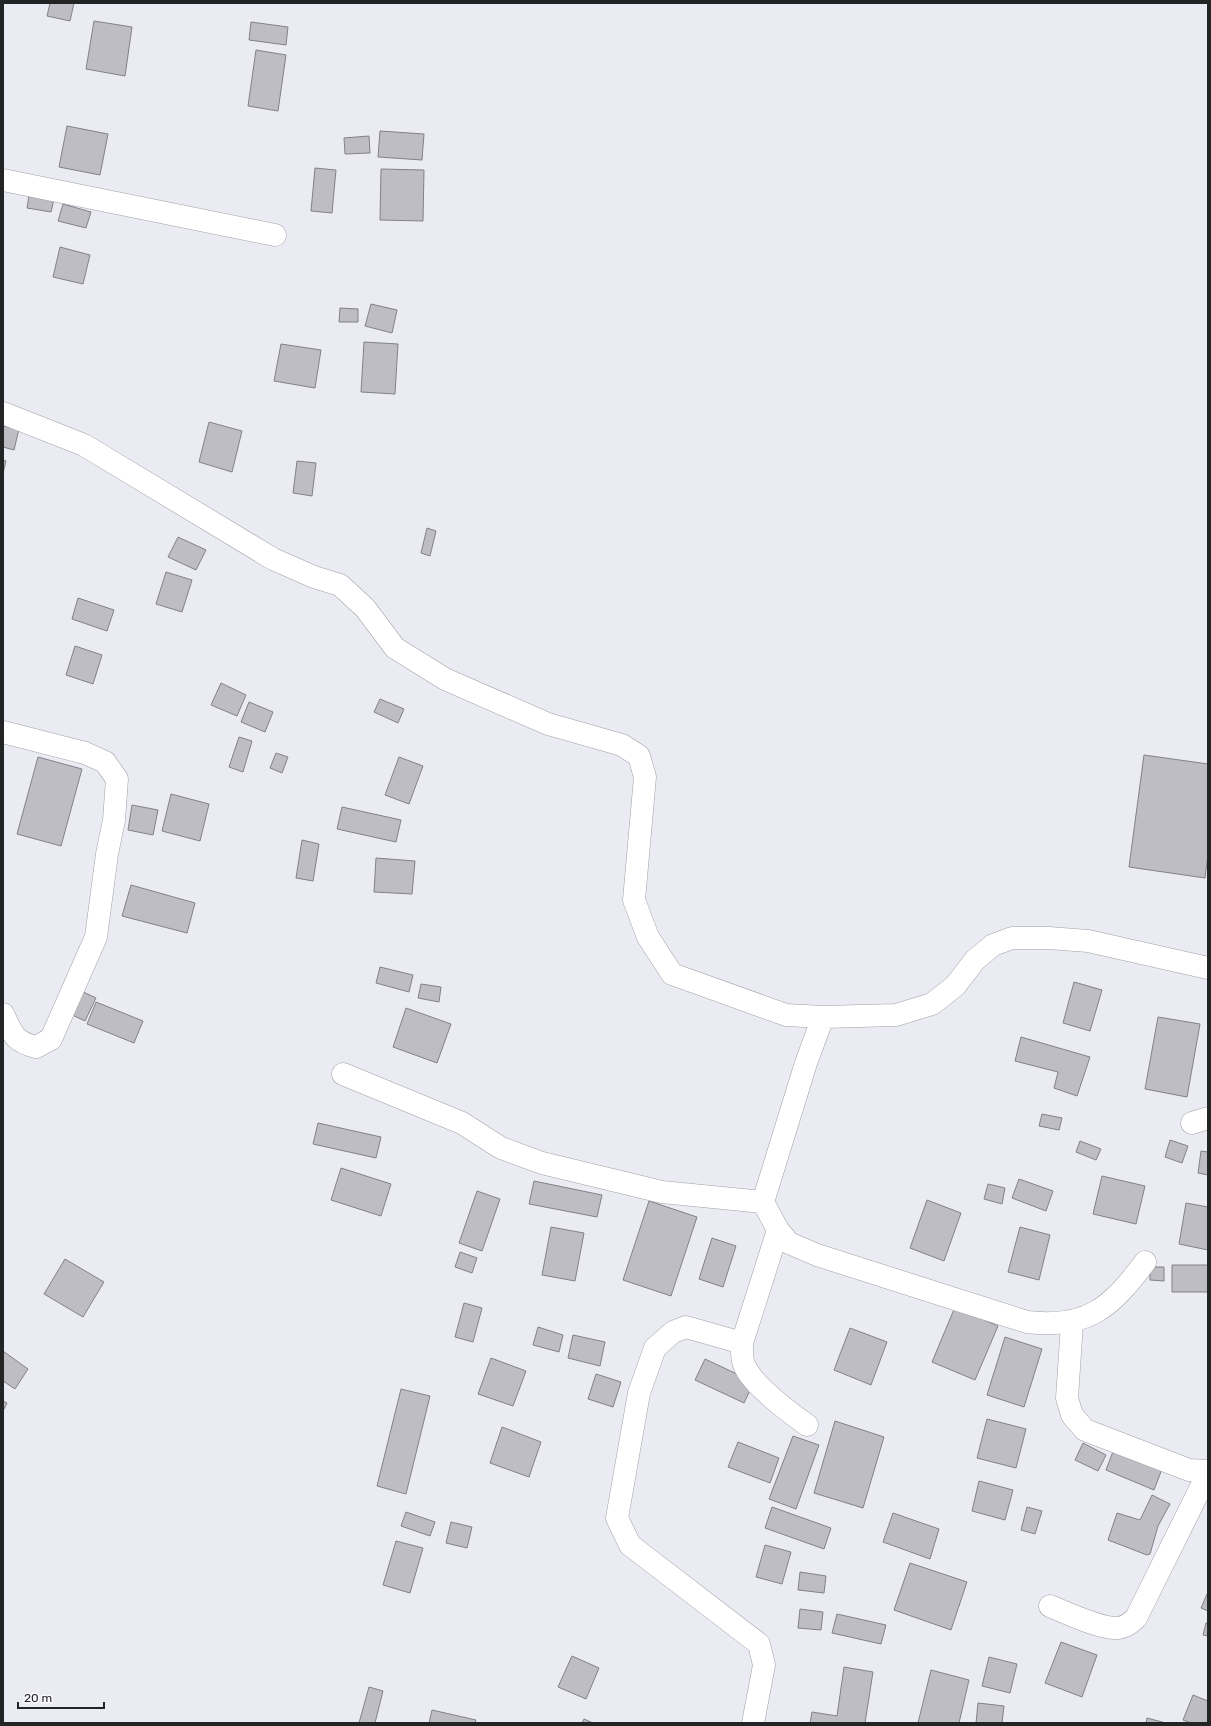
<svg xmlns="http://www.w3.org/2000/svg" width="1211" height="1726" font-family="Rubik,sans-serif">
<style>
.building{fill:#bebdc3;stroke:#828187}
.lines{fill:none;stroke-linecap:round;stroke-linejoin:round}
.street-casing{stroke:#a0a0a7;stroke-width:23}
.street{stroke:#fff;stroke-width:22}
</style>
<rect width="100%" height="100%" fill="#ebecf3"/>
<!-- building -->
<path class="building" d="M 50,3 L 74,3 L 70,21 L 47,16 Z
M 94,21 L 132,27 L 125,76 L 86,69 Z
M 251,22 L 288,27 L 286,45 L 249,40 Z
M 256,50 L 286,55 L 278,111 L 248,106 Z
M 67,126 L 108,134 L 100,175 L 59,167 Z
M 380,131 L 424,134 L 422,160 L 378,157 Z
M 369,136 L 370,153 L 345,154 L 344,138 Z
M 315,168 L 336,170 L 332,213 L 311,211 Z
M 381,169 L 424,170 L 423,221 L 380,220 Z
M 29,195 L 54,199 L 51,212 L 27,208 Z
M 63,204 L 91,212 L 86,228 L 58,221 Z
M 60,247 L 90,255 L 83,284 L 53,277 Z
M 371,304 L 397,310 L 392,333 L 365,326 Z
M 340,308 L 358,309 L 358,322 L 339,322 Z
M 364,342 L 398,344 L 395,394 L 361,392 Z
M 281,344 L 321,350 L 315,388 L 274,381 Z
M 209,422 L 242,431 L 232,472 L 199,462 Z
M 3,426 L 19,429 L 14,450 L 3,447 Z
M 3,460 L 6,461 L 3,473 Z
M 297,461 L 316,463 L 312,496 L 293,493 Z
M 427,528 L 436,531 L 430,556 L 421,553 Z
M 178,537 L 206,550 L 196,570 L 168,557 Z
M 166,572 L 192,580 L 182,612 L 156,604 Z
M 78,598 L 114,610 L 107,631 L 72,619 Z
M 75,646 L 102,655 L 93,684 L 66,675 Z
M 221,683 L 246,695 L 237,716 L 211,705 Z
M 380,699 L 404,709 L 398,723 L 374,712 Z
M 249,702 L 273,712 L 265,732 L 241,722 Z
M 239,737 L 252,741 L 243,772 L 229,767 Z
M 276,753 L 288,757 L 282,773 L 270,768 Z
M 1144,755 L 1208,764 L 1208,855 L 1205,878 L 1129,867 Z
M 38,757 L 82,769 L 61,846 L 17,834 Z
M 399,757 L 423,766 L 409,804 L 385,795 Z
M 171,794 L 209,804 L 200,841 L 162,831 Z
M 132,805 L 158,810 L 153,835 L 128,830 Z
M 342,807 L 401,820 L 396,842 L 337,829 Z
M 302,840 L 319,844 L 313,881 L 296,878 Z
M 376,858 L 415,861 L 412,894 L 374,892 Z
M 131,885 L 195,903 L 187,933 L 122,916 Z
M 380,967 L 413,975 L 409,992 L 376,983 Z
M 1074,982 L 1102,990 L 1090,1031 L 1063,1023 Z
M 421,984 L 441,987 L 439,1002 L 418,998 Z
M 77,989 L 96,998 L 85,1021 L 66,1012 Z
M 96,1002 L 143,1021 L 134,1043 L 87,1024 Z
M 406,1008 L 451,1024 L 437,1063 L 393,1047 Z
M 1158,1017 L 1200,1024 L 1187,1097 L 1145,1089 Z
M 1021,1037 L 1090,1057 L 1077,1096 L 1054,1088 L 1058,1072 L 1015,1061 Z
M 1042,1114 L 1062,1118 L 1059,1130 L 1039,1126 Z
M 318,1123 L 381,1137 L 376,1158 L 313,1144 Z
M 1170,1140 L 1188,1146 L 1182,1163 L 1165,1157 Z
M 1080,1141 L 1101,1149 L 1096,1160 L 1076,1152 Z
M 1201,1151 L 1208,1152 L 1208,1175 L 1198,1173 Z
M 341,1168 L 391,1184 L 381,1216 L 331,1200 Z
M 1102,1176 L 1145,1186 L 1136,1224 L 1093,1214 Z
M 1019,1179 L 1053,1191 L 1046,1211 L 1012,1198 Z
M 534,1181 L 602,1195 L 597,1217 L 529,1204 Z
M 988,1184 L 1005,1188 L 1002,1204 L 984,1199 Z
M 477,1191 L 500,1199 L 482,1251 L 459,1243 Z
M 927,1200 L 961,1213 L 944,1261 L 910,1248 Z
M 649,1201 L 697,1217 L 671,1296 L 623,1280 Z
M 1186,1203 L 1208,1207 L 1208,1250 L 1179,1244 Z
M 551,1227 L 584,1233 L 575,1281 L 542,1275 Z
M 1020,1227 L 1050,1235 L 1039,1280 L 1008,1272 Z
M 712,1238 L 736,1246 L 723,1287 L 699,1279 Z
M 460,1252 L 477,1258 L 472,1273 L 455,1267 Z
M 65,1259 L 104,1282 L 83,1317 L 44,1294 Z
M 1172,1265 L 1208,1265 L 1208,1292 L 1172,1292 Z
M 1150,1267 L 1164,1267 L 1164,1281 L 1150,1280 Z
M 464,1303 L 482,1308 L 473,1342 L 455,1337 Z
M 955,1307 L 998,1326 L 975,1380 L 932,1362 Z
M 538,1327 L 563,1335 L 559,1352 L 533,1345 Z
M 850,1328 L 887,1342 L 871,1385 L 834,1370 Z
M 573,1335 L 605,1342 L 600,1366 L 568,1358 Z
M 1005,1337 L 1042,1349 L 1024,1407 L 987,1395 Z
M 3,1351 L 28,1369 L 15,1389 L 3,1381 Z
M 491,1358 L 526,1371 L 513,1406 L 478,1394 Z
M 705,1359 L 754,1382 L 744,1403 L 695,1380 Z
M 596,1374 L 621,1382 L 613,1407 L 588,1399 Z
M 401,1389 L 430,1396 L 406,1494 L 377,1486 Z
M 3,1401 L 7,1403 L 3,1411 Z
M 987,1419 L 1026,1429 L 1016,1468 L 977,1458 Z
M 835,1421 L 884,1437 L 863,1508 L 814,1493 Z
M 502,1427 L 541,1442 L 529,1477 L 490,1463 Z
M 793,1436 L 819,1445 L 796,1509 L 769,1499 Z
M 738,1442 L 779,1458 L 770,1483 L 728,1467 Z
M 1083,1443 L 1106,1455 L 1098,1471 L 1075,1460 Z
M 1114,1449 L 1162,1469 L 1154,1490 L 1106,1470 Z
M 979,1481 L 1013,1490 L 1005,1520 L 972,1511 Z
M 1152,1495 L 1170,1504 L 1158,1526 L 1150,1554 L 1147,1555 L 1108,1540 L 1117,1513 L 1140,1520 Z
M 772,1507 L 831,1528 L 824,1549 L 765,1528 Z
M 1027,1507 L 1042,1511 L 1035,1534 L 1021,1530 Z
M 406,1512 L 435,1522 L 430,1536 L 401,1526 Z
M 893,1513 L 939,1529 L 930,1559 L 883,1542 Z
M 451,1522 L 472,1527 L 467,1548 L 446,1543 Z
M 396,1541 L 423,1548 L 410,1593 L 383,1585 Z
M 765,1545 L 791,1552 L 782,1584 L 756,1577 Z
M 910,1563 L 967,1582 L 951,1630 L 894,1610 Z
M 800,1572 L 826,1576 L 824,1593 L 798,1590 Z
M 1208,1592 L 1208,1611 L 1201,1608 Z
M 800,1609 L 823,1612 L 821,1630 L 798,1628 Z
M 837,1614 L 886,1625 L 881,1644 L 832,1633 Z
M 1206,1623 L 1208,1623 L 1208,1636 L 1203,1635 Z
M 1061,1642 L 1097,1655 L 1082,1697 L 1045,1683 Z
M 572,1656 L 599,1668 L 586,1699 L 558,1687 Z
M 989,1657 L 1017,1664 L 1010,1693 L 982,1686 Z
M 844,1667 L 873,1672 L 865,1723 L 810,1723 L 812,1712 L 837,1716 Z
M 931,1670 L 969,1680 L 959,1723 L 918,1723 Z
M 369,1687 L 383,1691 L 375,1723 L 359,1723 Z
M 1193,1695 L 1208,1701 L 1208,1723 L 1191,1723 L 1183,1720 Z
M 978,1703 L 1004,1706 L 1002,1723 L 976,1723 Z
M 432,1710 L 476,1720 L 475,1723 L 429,1723 Z
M 1147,1718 L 1166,1723 L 1146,1723 Z
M 584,1719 L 593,1723 L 582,1723 Z"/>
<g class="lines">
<!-- street casing -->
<g class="street-casing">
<path id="street" d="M 3,180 L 275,235
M 3,413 L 84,445 L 273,559 L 314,577 L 340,585 L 365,608 L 395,648 L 445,679 L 548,724 L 622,745 L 639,756 L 645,777 L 634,900 L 648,937 L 672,974 L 786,1015 L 823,1017 L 896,1015 L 932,1004 L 955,986 L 975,960 L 993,945 L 1012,938 L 1049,938 L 1088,941 L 1208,968
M 3,732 L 85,753 L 105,762 L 117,779 L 114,820 L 107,854 L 96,937 L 51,1039 L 36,1047 C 13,1041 13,1034 3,1014
M 343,1074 L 462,1123 L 501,1148 L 542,1163 L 662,1192 L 763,1202 L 806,1063 L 823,1017
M 1192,1123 L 1208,1118
M 763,1202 L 778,1230 L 789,1243 L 817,1255 L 1027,1322 C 1087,1329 1111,1308 1145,1262
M 778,1230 L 742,1343 C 742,1351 741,1359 745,1367 C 755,1387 789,1412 807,1425
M 1072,1323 L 1067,1398 L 1072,1415 L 1085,1430 L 1189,1470 L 1208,1471
M 742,1343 L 686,1327 L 673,1332 L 655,1348 L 639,1393 L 617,1518 L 630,1545 L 759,1644 L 764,1665 L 753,1723
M 1050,1606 C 1067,1613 1100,1629 1118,1628 C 1126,1627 1131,1623 1136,1618 L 1208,1473"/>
</g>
<!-- street -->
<use href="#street" class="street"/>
</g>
<!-- border -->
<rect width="1211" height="1726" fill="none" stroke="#232426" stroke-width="8"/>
<!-- scale -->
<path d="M18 1702v6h86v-6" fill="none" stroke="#232426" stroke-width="2"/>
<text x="24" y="1702" font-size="12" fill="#232426" stroke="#f9f9ff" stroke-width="3" paint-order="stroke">20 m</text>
</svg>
